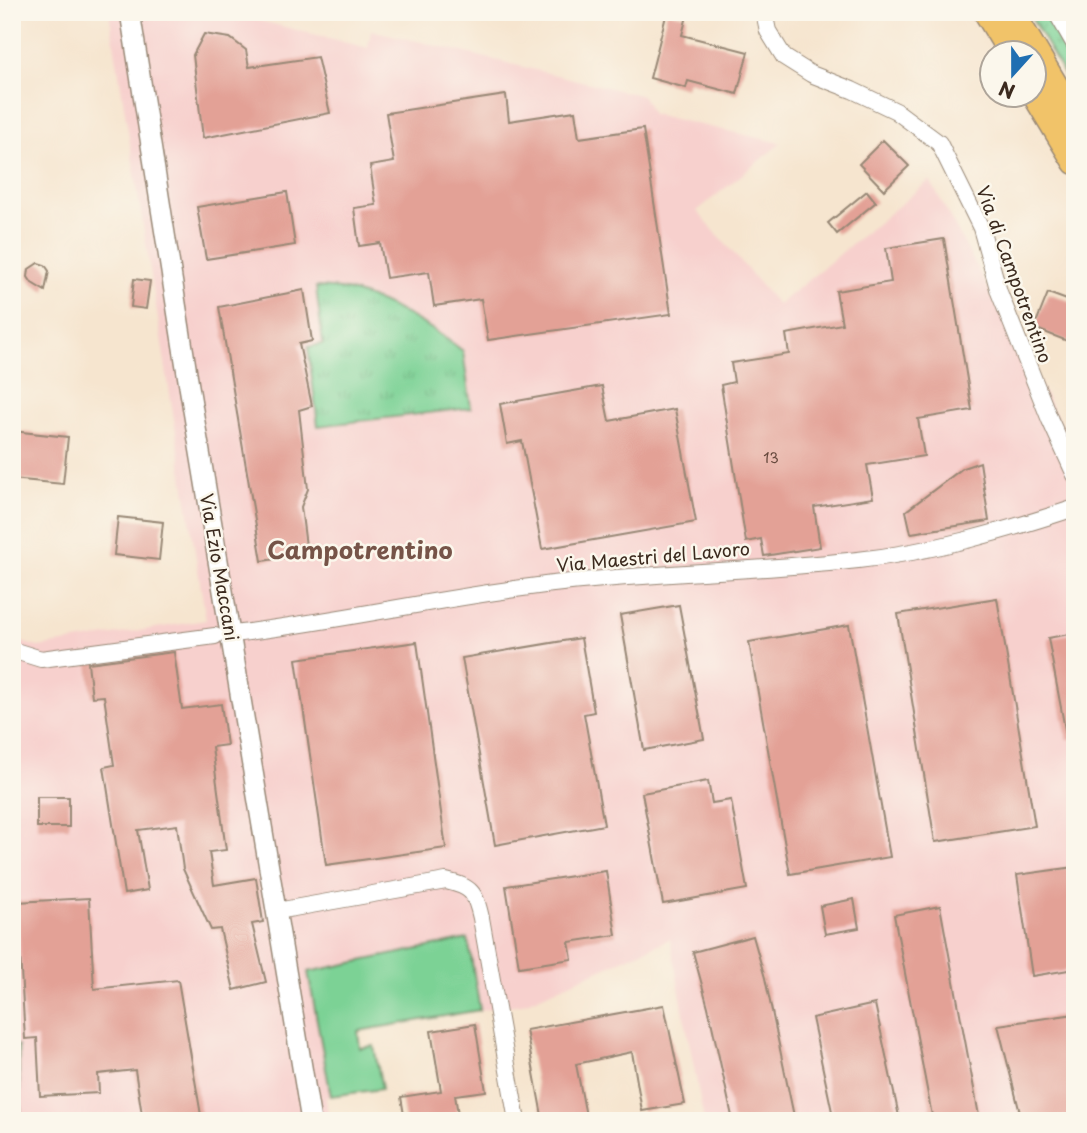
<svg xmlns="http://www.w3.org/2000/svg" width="1087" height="1133" font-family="'Playpen Sans',sans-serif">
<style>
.built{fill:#f7d0cd}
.grass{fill:url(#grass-tufts);stroke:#5c7e5a;stroke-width:2}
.park{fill:#7cd295;stroke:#5c7e5a;stroke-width:2}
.building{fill:#e3a196}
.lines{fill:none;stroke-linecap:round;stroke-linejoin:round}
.minor-casing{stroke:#988876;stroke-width:18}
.tertiary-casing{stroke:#988876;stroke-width:22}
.trunk-casing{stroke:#988876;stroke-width:27}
.minor{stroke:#fff;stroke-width:16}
.tertiary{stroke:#fff;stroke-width:19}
.trunk{stroke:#f1c369;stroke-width:24}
.labels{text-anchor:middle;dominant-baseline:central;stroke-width:5;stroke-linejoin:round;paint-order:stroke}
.number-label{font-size:14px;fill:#65483c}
.street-label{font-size:18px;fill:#3b2a1e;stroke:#fbf7ec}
.district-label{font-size:24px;font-weight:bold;fill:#765448;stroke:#fbf7ec}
</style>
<defs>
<pattern id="grass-tufts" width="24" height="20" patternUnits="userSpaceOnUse" patternTransform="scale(1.75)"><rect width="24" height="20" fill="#7cd295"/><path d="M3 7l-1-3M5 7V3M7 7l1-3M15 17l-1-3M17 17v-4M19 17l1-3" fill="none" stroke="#6cb480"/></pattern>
</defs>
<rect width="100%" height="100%" fill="#fbf7ec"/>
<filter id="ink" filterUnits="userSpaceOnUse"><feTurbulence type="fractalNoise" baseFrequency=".0143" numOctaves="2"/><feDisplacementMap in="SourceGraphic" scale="14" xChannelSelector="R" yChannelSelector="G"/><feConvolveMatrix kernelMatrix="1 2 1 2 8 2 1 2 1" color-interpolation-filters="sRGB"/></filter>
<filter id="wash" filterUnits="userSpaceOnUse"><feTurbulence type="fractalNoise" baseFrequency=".00686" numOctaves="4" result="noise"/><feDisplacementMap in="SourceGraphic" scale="28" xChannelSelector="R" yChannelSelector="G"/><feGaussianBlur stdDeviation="1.57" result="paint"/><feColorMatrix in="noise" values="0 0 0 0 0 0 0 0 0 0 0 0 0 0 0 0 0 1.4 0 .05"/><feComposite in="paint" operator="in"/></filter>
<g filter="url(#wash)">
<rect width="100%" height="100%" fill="#f6e5cf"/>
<!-- built -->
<path class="built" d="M 109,12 L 225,12 L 368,48 L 371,30 L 643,96 L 652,114 L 781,143 L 697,211 L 778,305 L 930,180 L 1075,450 L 1075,1121 L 704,1121 L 670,939 L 522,1004 L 480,1010 L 467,940 L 309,972 L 331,1096 L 326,1097 L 329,1121 L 12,1121 L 12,639 L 38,647 L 206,620 Z"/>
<!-- grass -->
<path class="grass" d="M 1028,12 L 1042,12 L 1075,69 L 1075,93 Z
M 316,287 C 328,288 342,288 353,292 C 389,302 434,328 463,351 L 471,408 L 318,426 L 308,347 L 323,344 Z
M 12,1046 L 18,1046 L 21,1121 L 12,1121 Z"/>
<!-- park -->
<path class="park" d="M 468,939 L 480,1010 L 358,1031 L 360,1048 L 374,1046 L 382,1089 L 331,1096 L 308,972 Z"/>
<g id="blocks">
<!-- building -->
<path class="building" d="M 667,12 L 687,16 L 682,35 L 748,52 L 737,94 L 688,81 L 686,88 L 650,78 Z
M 204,34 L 230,38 L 246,50 L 249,67 L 317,57 L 330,113 L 203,138 L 193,55 Z
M 506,95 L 509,121 L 575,111 L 579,138 L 643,129 L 671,314 L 488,340 L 481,299 L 434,306 L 429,272 L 386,278 L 380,243 L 359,246 L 354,208 L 376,205 L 370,166 L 394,162 L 386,113 Z
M 883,140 L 909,166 L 884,190 L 859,164 Z
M 867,191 L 876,202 L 837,234 L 828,223 Z
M 287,192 L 295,245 L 206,259 L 197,207 Z
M 944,239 L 972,410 L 918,419 L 924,456 L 867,465 L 873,498 L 814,507 L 820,547 L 764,556 L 761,539 L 746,542 L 721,385 L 734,382 L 731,363 L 789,354 L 786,334 L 842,324 L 836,291 L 891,282 L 886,248 Z
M 38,263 L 45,265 L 49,271 L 45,291 L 32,283 L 28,277 L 29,269 Z
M 134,279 L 150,281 L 146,309 L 131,307 Z
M 304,290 L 312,341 L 299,344 L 312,406 L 299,410 L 308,489 L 301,507 L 307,554 L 262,561 L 219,307 Z
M 1048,293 L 1075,303 L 1075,344 L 1034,328 Z
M 602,386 L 609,421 L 675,409 L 696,522 L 542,549 L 522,441 L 507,444 L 500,404 Z
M 12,431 L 68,437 L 63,484 L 12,479 Z
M 980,462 L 989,521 L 911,533 L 906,511 L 963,468 Z
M 118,517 L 163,522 L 159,560 L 114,555 Z
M 997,598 L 1035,826 L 935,842 L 898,614 Z
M 679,605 L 704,739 L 644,750 L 620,615 Z
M 849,625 L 890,857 L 790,874 L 749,642 Z
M 1075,633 L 1075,740 L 1067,740 L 1048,638 Z
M 581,638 L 594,712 L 584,714 L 604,825 L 495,845 L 462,658 Z
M 417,642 L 446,848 L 326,865 L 296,659 Z
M 174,652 L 182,709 L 221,704 L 227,745 L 212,747 L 226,850 L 209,852 L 214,885 L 256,878 L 263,922 L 252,924 L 266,982 L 234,990 L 220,929 L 211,930 L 183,869 L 177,825 L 138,830 L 148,890 L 124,894 L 104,767 L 114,765 L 104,696 L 92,697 L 88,663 Z
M 708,781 L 712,803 L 731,800 L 747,889 L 663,904 L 642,793 Z
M 37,797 L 69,797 L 69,827 L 37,827 Z
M 1075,867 L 1075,969 L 1032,976 L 1017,875 Z
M 606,871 L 616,935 L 569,942 L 572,959 L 519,967 L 506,886 Z
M 89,898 L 94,989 L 178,980 L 202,1121 L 143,1121 L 135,1070 L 98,1074 L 99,1093 L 40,1096 L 37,1038 L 25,1039 L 17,902 Z
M 854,899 L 859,928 L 825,934 L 820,906 Z
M 940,906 L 980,1121 L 933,1121 L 894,915 Z
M 753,936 L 765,978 L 795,1121 L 733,1121 L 708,1007 L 693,952 Z
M 875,1004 L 900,1121 L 834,1121 L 812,1018 Z
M 664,1005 L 685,1104 L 642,1111 L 632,1052 L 576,1064 L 587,1121 L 543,1121 L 526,1030 Z
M 1075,1014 L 1075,1121 L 1022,1121 L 998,1025 Z
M 475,1024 L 486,1091 L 455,1095 L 459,1121 L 405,1121 L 401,1097 L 441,1091 L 431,1031 Z"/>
</g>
</g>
<g filter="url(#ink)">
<use href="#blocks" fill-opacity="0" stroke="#988876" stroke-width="2"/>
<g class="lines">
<!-- minor casing -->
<g class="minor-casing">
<path id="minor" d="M 764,12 L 768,31 L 784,57 L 811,74 L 852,90 L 896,111 L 939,143 L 981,228 L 999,292 L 1050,420 L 1075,475
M 1056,12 L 1075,45
M 232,634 C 343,621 451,595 562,583 C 661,572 760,571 858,560 C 932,552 1005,531 1075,508
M 12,650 L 41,659 L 215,636
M 277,911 L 446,881 C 472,887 475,892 481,918 L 517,1121"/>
</g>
<!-- tertiary casing -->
<g class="tertiary-casing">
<path id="tertiary" d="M 130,12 L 189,386 L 311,1121"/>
</g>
<!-- trunk casing -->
<g class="trunk-casing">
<path id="trunk" d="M 986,12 L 1010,52
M 1012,12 L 1075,118
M 1034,94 L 1075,162"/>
</g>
<!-- minor -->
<use href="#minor" class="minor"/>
<!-- tertiary -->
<use href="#tertiary" class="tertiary"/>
<!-- trunk -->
<use href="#trunk" class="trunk"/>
</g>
</g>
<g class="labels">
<!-- number labels -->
<g class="number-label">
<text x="771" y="457">13</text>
</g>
<!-- street labels -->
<g class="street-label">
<text transform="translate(1015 274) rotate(70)">Via di Campotrentino</text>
<text transform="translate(653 556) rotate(-5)">Via Maestri del Lavoro</text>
<text transform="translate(220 567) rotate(80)">Via Ezio Maccani</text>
</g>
<!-- district labels -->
<g class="district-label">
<text x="360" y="549">Campotrentino</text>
</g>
</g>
<!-- margin -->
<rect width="1087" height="1133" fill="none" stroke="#fbf7ec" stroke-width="42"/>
<!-- north arrow -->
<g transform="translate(1013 74) rotate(201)"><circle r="33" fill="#fbf7ec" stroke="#aea59a" stroke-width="2"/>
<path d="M0-5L12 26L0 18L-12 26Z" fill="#1f6fb2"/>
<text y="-10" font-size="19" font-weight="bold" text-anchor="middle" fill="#3b2a1e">N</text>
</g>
</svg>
